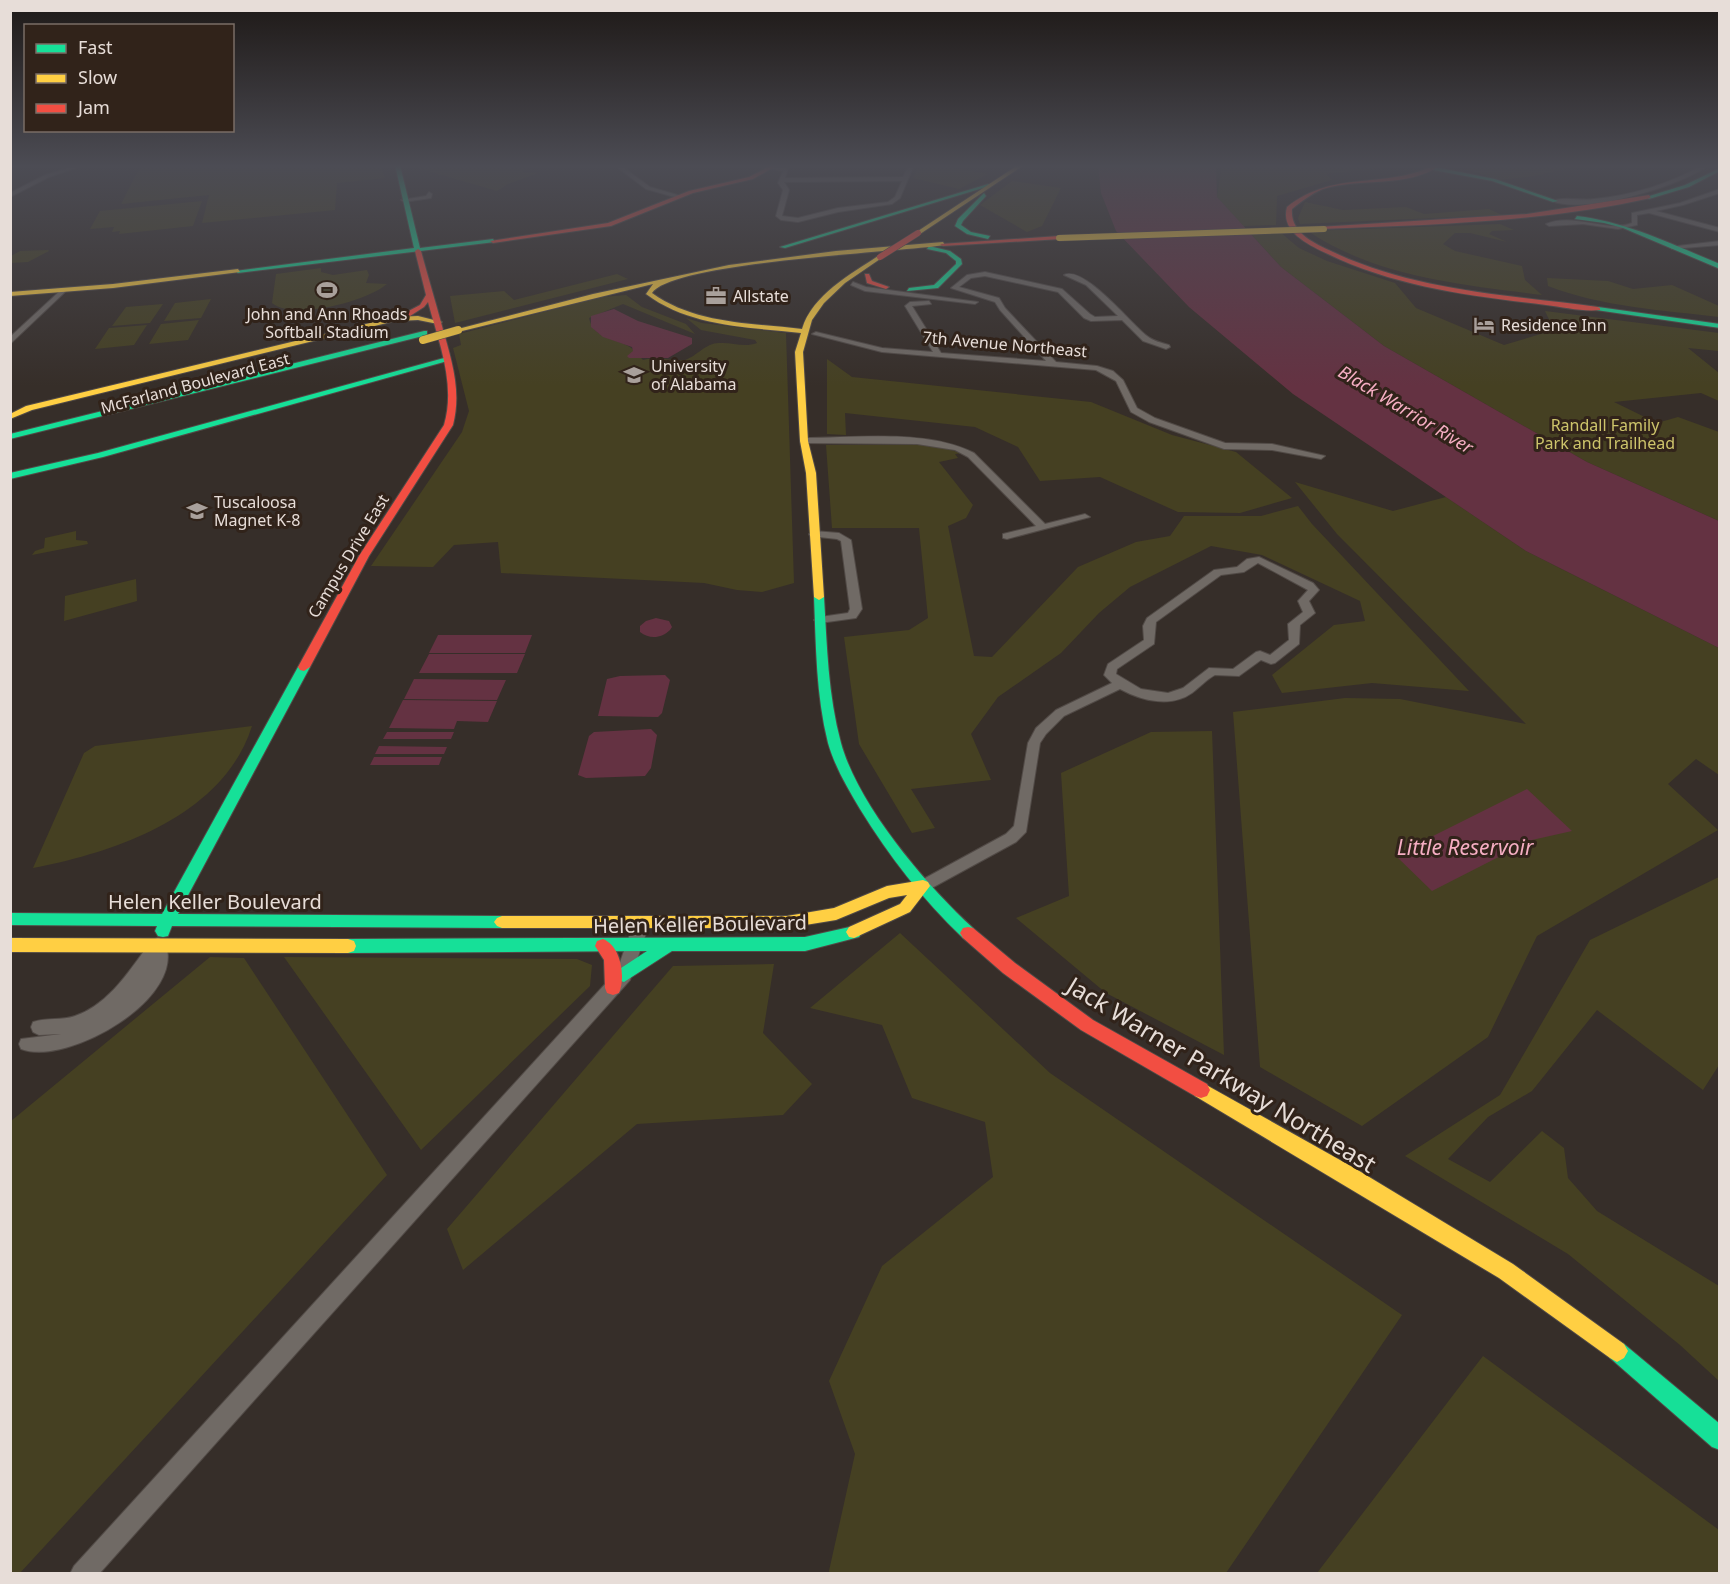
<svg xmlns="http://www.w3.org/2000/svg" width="1730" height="1584" font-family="'Noto Sans',sans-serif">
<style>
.green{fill:#454022}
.water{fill:#643242}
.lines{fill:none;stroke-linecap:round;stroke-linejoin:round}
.street-casing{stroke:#514a46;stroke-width:2}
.fast-casing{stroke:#514a46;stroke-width:2}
.slow-casing{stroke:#514a46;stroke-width:2}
.jam-casing{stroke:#514a46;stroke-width:2}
.street{fill:#706a65;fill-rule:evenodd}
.fast{fill:#16e098;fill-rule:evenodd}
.slow{fill:#ffcf43;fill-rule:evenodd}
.jam{fill:#f24e42;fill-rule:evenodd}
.slow-bridge-far1-casing{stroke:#514a46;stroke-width:7;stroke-linecap:butt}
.slow-bridge-casing{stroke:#514a46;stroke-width:9;stroke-linecap:butt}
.jam-bridge-casing{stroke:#514a46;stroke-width:7;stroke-linecap:butt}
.slow-bridge-far1{stroke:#ffcf43;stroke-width:6}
.slow-bridge{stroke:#ffcf43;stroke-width:8}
.jam-bridge{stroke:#f24e42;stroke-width:6}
.labels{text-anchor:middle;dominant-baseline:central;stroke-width:6;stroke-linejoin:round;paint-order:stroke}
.far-poi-label{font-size:16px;fill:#e7ddd8;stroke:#31231a;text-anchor:start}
.far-street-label{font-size:16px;fill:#e7ddd8;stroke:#31231a}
.far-park-label{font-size:16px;fill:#cdc46b;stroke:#31231a}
.far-water-label{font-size:18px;font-style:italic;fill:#f6aec3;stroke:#31231a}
.street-label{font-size:20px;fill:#e7ddd8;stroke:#31231a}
.water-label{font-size:21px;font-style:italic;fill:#f6aec3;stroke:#31231a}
.near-street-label{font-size:24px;fill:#e7ddd8;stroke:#31231a}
</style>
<rect width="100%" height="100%" fill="#362e29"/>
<!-- green -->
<path class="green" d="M 141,165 L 380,165 L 385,178 L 337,183 L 335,210 L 202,223 L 209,195 L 121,204 Z
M 407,165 L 530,165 L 523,172 L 538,173 L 508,184 L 497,191 Z
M 1222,165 L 1409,165 L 1326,174 L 1332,180 L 1277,196 L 1276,225 L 1243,226 L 1217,197 Z
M 1504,165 L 1564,165 L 1571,167 L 1535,176 L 1499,180 L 1465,169 Z
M 919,166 L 961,169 L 988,174 L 959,189 L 913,178 Z
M 1012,181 L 1061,188 L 1042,226 L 1027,232 L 980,205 Z
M 202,201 L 193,226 L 119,234 L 120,231 L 112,232 L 114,227 L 90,229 L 100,211 Z
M 1305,202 L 1343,210 L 1406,207 L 1424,214 L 1489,209 L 1502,215 L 1300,224 L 1298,218 Z
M 1500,224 L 1514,230 L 1492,231 L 1489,234 L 1507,242 L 1470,233 L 1455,233 L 1443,244 L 1455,251 L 1522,266 L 1525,280 L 1542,295 C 1464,285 1375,277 1308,231 Z
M 1280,232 L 1299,248 L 1327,261 L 1395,283 L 1416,308 L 1504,345 L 1554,330 L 1545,311 L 1719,333 L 1719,351 L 1688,348 L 1719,373 L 1719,401 L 1701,393 L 1614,402 L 1657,423 L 1678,417 L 1719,432 L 1719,521 L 1587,462 L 1384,346 L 1281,267 L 1250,233 Z
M 20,251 L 48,250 L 49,251 L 28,262 L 11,263 L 11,256 Z
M 321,268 L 321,272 L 333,275 L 367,270 L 369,275 L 366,283 L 387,284 C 367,301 294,321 272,303 L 276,274 Z
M 617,274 L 628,279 L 455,323 L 450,296 L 504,291 L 514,300 Z
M 1547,278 L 1608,281 L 1633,289 L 1672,285 L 1719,306 L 1719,317 C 1662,310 1602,307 1548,286 Z
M 626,295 L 642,307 L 686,324 L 695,334 L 623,304 L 589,318 C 593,338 613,338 628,346 C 634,349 638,355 643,360 C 659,356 675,362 685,360 C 697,356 706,343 719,343 C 732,342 744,348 757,343 L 755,340 L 701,330 L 686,318 L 702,323 L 786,333 L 794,583 L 762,592 L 737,590 L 704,583 L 501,573 L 498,542 L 454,545 L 433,567 L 371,566 L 462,432 L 469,411 L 453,348 L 461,345 L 459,334 L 602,297 Z
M 211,299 L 201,318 L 164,321 L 175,303 Z
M 163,304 L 150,323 L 112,326 L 126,307 Z
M 199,320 L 188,340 L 149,344 L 161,324 Z
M 147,325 L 134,345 L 95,349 L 109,328 Z
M 827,359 L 852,377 L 1091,402 L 1172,435 L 1236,452 L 1292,498 L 1240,513 L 1178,512 L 1100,477 L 1040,481 L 1018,447 L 975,427 L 845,413 L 846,435 L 827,434 Z
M 826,445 L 931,445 L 962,453 L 955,454 L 958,458 L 939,462 L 973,505 L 966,518 L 948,526 L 974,656 L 992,657 L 1078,567 L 1136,542 L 1170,536 L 1184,516 L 1261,516 L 1298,506 L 1312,524 L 1469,691 L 1372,683 L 1282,693 L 1272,675 L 1334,625 L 1365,621 L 1360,601 L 1262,555 L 1211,546 L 1130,587 L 1099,613 L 1061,653 L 998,697 L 971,734 L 991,780 L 911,789 L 935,828 L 912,833 L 859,744 L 844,637 L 909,630 L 928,618 L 919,528 L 832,528 Z
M 1295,482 L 1393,511 L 1446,497 L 1526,551 L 1719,648 L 1719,775 L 1696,759 L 1668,784 L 1718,830 L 1537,936 L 1488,1037 L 1362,1126 L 1260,1067 L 1233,712 L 1345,698 L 1400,699 L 1526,724 L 1337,534 Z
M 76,531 L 76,540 L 87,541 L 88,544 L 32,555 L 35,551 L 44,548 L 45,538 Z
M 136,579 L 137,601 L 64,621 L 65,596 Z
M 252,726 C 224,815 117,852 33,868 L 84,753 L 95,746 Z
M 1212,731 L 1224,1055 L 1106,993 L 1016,918 L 1069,896 L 1061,773 L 1151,732 Z
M 1719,877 L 1719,1065 L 1703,1090 L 1597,1010 L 1532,1091 L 1488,1117 L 1448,1159 L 1490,1182 L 1542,1131 L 1564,1148 L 1568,1178 L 1597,1211 L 1719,1286 L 1719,1381 L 1680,1345 L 1568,1254 L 1405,1156 L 1500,1095 L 1590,940 Z
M 900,933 L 1050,1073 L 1402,1315 L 1226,1573 L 830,1574 L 829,1571 L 855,1454 L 829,1381 L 882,1266 L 993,1177 L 985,1122 L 912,1098 L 882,1025 L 810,1008 Z
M 210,957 L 244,958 L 387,1175 L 20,1573 L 11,1573 L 11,1121 Z
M 284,957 L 577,959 L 592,965 L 590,986 L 421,1150 Z
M 774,964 L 763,1033 L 812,1084 L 783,1115 L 637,1124 L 463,1270 L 447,1229 L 673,966 Z
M 1483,1356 L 1719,1530 L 1719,1573 L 1317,1573 Z"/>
<!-- water -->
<path class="water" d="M 1098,165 L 1216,165 L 1217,197 L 1281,267 L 1384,346 L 1587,462 L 1719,521 L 1719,648 L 1526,551 L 1293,394 L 1189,307 L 1116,231 L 1101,193 Z
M 614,309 L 638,321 L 692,338 L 692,344 L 668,358 L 629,358 L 627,356 L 633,351 L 632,347 L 603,337 L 591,327 L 591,316 Z
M 656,618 L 669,621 L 672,627 L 670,630 C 662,638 650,640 640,632 L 640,626 L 646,621 Z
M 438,635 L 532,635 L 525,653 L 429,653 Z
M 429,654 L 525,654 L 517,673 L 419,673 Z
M 665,675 L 670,680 L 662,713 L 658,717 L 598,716 L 607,679 L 620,676 Z
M 414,679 L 506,680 L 497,700 L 404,699 Z
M 403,700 L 497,701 L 488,722 L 457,721 L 454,729 L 389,728 Z
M 651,729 L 657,735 L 651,768 L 645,776 L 586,778 L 578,775 L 589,736 L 594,732 Z
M 387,732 L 454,732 L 451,739 L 383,739 Z
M 379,746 L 447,747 L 444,754 L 375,754 Z
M 374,757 L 442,757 L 439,765 L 370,765 Z
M 1527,789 L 1572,831 L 1532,840 L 1432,891 L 1395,855 Z"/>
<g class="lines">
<!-- street casing -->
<g class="street-casing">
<path id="street" d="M 78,165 L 85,165 L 49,177 L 10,197 L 10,193 L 45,175 Z
M 614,165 L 620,165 L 650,187 L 681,196 L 678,198 L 646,189 Z
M 765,165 L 788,169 L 785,178 L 903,177 L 909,165 L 914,165 L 900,198 L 892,204 L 838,212 L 798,222 L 781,220 L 776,216 L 783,190 L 778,183 L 783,171 L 763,168 ZM 902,181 L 895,197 L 888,202 L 838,208 L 798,218 L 782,216 L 789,190 L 784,182 Z
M 1703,165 L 1709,165 C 1681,186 1585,215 1552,201 C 1564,196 1581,201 1594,199 C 1633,195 1669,184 1703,165 Z
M 1720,189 L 1720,193 L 1683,205 L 1656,211 L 1720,228 L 1720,232 L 1649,213 L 1637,215 L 1637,225 L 1618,229 L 1583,224 L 1549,226 L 1546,224 C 1573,212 1607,233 1632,223 L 1632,213 L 1680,203 Z
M 429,192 L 432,194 L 431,198 L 404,202 L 401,200 L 426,196 Z
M 1720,241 L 1720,245 L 1672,249 L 1669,247 Z
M 985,272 L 1062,289 L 1090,314 L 1095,317 L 1118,316 L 1086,285 L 1064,275 C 1084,265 1131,324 1147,336 C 1153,341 1162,343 1169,345 L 1170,347 L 1166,349 L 1143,341 L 1122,320 L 1091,321 L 1084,318 L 1058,292 L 985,276 L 971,278 L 959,287 L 999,298 L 1005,308 L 1056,362 L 1097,366 L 1113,371 L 1123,380 L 1137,408 L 1155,418 L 1225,443 L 1272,444 L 1325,456 L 1321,459 L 1272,450 L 1224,449 L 1149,422 L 1131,412 L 1116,381 L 1096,370 L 882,352 L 812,334 L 816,332 L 882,348 L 933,352 L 905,306 L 910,302 L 929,301 L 931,304 L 912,306 L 941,353 L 1046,361 L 1000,310 L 995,302 L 951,288 L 967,275 Z
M 853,282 L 866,287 L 978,302 L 975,304 L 865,291 L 851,285 Z
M 61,290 L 66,291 L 10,344 L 10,337 Z
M 804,438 C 856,438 927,429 974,453 L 1045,524 L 1085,514 L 1090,517 L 1007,539 L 1003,538 L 1003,534 L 1036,526 L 968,457 L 955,450 L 917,444 L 801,443 L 800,441 Z
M 814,531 L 839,533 L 851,540 L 862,609 L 856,618 L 820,623 L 814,620 L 820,617 L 848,613 L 850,609 L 841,541 L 837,539 L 810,536 L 809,534 Z
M 1259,557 L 1313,583 L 1319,590 L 1309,601 L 1315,613 L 1300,625 L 1299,644 L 1275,663 L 1271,664 L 1261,660 L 1239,676 L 1215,675 C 1206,680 1200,687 1192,693 C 1171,708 1142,701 1120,689 L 1064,716 L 1046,734 L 1040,743 L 1026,832 L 1016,842 L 928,890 L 923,892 L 918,890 L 916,886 L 918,882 L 1006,834 L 1014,826 L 1028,743 L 1036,728 L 1056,710 L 1112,683 L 1104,675 L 1108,664 L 1144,640 L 1143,626 L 1147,618 L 1214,570 L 1237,567 L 1247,559 ZM 1258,563 L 1308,590 L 1298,601 L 1303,612 L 1288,624 L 1289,640 L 1270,655 L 1260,651 L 1256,652 L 1233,669 L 1209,668 L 1183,688 L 1168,693 L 1141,689 L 1116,674 L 1117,669 L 1154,644 L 1156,622 L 1221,575 L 1244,572 Z
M 642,916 L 647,918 L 650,922 L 630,980 L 99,1574 L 70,1574 L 74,1566 L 617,971 L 634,922 L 637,918 Z
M 158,938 L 164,940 C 191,996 68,1067 21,1049 L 19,1044 L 21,1039 L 61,1034 L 39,1035 L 33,1032 L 31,1027 L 33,1022 C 47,1017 62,1021 75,1016 C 110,1004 131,968 152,940 Z"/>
</g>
<!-- fast casing -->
<g class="fast-casing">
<path id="fast" d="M 10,165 L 21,165 L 10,168 Z
M 395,165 L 400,165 L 420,248 L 493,239 L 495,242 L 238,273 L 235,271 L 414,248 Z
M 1435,167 L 1495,179 L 1558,201 L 1553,202 L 1492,181 L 1433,170 Z
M 1720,168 L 1720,171 L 1689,187 L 1649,199 L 1646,197 L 1685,185 Z
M 988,184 L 993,185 L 785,248 L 780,247 Z
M 984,193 L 986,196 L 963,221 L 961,225 L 971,232 L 990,236 L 988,239 L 967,234 L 955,226 L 958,219 Z
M 1577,216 C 1628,222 1673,245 1720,264 L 1720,269 L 1623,228 L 1604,223 L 1575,219 Z
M 929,246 L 950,251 L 961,259 L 962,264 L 938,288 L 907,291 L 909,288 L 934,285 L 956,264 L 956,261 L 946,253 L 927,249 Z
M 1598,307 L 1720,324 L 1720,328 L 1596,310 L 1596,308 Z
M 424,331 L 427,331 L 427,335 L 10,439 L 10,434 Z
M 444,358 L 451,360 L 103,457 L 10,479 L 10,473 L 98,453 Z
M 819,594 L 824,597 C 827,646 828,695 841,743 C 858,805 926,885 973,928 L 976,933 L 973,938 L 968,939 L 963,938 C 922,899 889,856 860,809 C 847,787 835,767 828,743 C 816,695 816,646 814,597 Z
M 304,663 L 310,667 L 178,914 L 502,916 L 507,918 L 510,922 L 507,926 L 502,928 L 172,926 L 168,936 L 163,937 L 158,936 L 155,931 L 157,926 L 10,925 L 10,913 L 162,914 L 298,667 Z
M 854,926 L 859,927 L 862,932 L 859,937 L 805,951 L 672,951 L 624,982 L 618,980 L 616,975 L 618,970 L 647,951 L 348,953 L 342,951 L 340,946 L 342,941 L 348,939 L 805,937 Z
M 1617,1340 L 1624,1344 L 1720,1424 L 1720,1450 L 1712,1447 L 1610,1358 L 1606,1351 L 1610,1344 Z"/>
</g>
<!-- slow casing -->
<g class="slow-casing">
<path id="slow" d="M 1018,165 L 1024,165 L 920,234 L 915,233 Z
M 943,242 L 945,245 C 900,252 672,262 652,293 C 695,324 751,323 802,329 C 812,295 851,274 878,256 L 883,257 L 845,283 L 824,303 L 812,320 L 803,352 L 808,441 L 816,473 L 824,597 L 819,600 L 814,597 L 806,473 L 800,441 L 795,352 L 801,333 C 748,327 690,327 646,294 L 653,284 L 458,332 L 454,330 L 593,294 L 729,265 L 836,251 Z
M 238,269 L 240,272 L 113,288 L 10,296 L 10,292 L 113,284 Z
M 418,316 L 442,322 L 438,324 L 418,320 L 395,321 L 32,410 L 10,419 L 10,414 L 26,406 L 395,317 Z
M 923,880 L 928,882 L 930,886 L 910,912 L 854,938 L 849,937 L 846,932 L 849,927 L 900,904 L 907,895 L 889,898 L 836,920 L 787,928 L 502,928 L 497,926 L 494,922 L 497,918 L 502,916 L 787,916 L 834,908 L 887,886 Z
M 10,938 L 348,939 L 354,941 L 356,946 L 354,951 L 348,953 L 10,952 Z
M 1201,1082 L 1356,1169 L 1513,1264 L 1624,1344 L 1628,1351 L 1624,1358 L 1617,1362 L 1610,1358 L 1499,1278 L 1195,1096 L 1192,1090 L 1195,1084 Z"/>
</g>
<!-- jam casing -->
<g class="jam-casing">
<path id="jam" d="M 772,165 L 778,165 L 753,179 L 693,193 L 611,226 L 493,243 L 490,241 L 608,223 L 689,191 L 749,177 Z
M 1435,165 L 1441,165 C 1406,189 1362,177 1323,189 C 1311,194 1302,201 1292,209 C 1290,233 1314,243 1333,252 C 1416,291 1508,295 1598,307 L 1600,308 L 1600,310 C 1583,312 1563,307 1546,305 C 1471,296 1396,287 1328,254 C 1309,245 1280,232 1287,207 C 1335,169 1383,190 1435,165 Z
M 1649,195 L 1651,198 C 1543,222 1431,225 1321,229 L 1318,227 L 1527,214 Z
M 1059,236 L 1061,239 L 943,246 L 940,244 Z
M 418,249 L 421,251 C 428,277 435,300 442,326 C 451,359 462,390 453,425 L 369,556 L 310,667 L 304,671 L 300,670 L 298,667 L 359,556 L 444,425 C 456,384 439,343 428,302 L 424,307 L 410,316 L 403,314 L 420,305 L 426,295 L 415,251 Z
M 865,274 L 869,274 L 872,281 L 889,287 L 886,289 L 867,283 Z
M 968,927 L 973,928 L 1015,963 L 1093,1020 L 1207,1084 L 1210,1090 L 1207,1096 L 1201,1098 L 1195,1096 L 1081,1030 L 1003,973 L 963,938 L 960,933 L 963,928 Z
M 603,939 C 621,946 626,977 619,993 L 613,995 L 607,993 L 605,988 L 604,960 L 595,946 L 597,941 Z"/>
</g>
<!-- street -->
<use href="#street" class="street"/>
<!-- fast -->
<use href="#fast" class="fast"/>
<!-- slow -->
<use href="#slow" class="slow"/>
<!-- jam -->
<use href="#jam" class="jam"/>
<!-- slow-bridge-far1 casing -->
<g class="slow-bridge-far1-casing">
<path id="slow-bridge-far1" d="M 1059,238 L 1324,229"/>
</g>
<!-- slow-bridge casing -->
<g class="slow-bridge-casing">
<path id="slow-bridge" d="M 423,340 L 458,330"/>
</g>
<!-- jam-bridge casing -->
<g class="jam-bridge-casing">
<path id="jam-bridge" d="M 880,257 L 918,233"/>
</g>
<!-- slow-bridge-far1 -->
<use href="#slow-bridge-far1" class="slow-bridge-far1"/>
<!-- slow-bridge -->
<use href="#slow-bridge" class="slow-bridge"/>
<!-- jam-bridge -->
<use href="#jam-bridge" class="jam-bridge"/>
</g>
<!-- sky -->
<linearGradient id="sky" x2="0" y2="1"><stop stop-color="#1e1917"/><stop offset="0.43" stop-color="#4c4c54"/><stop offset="1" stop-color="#4c4c54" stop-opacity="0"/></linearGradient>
<rect width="1730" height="386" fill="url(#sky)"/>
<!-- icons -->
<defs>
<g id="stadium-bare" transform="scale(1.62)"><path d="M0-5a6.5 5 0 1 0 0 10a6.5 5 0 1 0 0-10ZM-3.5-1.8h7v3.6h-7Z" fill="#a9a09b" stroke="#31231a" stroke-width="2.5" paint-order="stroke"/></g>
<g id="office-bare" transform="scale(1.62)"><path d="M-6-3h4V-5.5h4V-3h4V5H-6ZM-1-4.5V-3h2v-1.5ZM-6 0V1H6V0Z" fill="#a9a09b" stroke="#31231a" stroke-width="2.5" paint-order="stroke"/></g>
<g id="hotel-bare" transform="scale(1.62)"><path d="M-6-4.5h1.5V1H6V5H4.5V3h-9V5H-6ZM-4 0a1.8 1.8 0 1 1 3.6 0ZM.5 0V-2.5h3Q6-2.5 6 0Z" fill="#a9a09b" stroke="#31231a" stroke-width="2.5" paint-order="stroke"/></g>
<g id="university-bare" transform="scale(1.62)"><path d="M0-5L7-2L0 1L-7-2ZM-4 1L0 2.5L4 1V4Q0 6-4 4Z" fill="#a9a09b" stroke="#31231a" stroke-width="2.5" paint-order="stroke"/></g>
<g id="school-bare" transform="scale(1.62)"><path d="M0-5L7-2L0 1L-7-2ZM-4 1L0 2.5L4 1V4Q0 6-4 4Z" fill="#a9a09b" stroke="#31231a" stroke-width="2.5" paint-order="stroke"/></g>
</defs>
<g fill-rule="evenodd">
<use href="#stadium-bare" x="327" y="290"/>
<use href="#office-bare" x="716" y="296"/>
<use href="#hotel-bare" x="1484" y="325"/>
<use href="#university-bare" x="634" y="375"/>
<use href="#school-bare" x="197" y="511"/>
</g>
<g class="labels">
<!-- far-poi labels -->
<g class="far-poi-label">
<text x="733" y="296">Allstate</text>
<text x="327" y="314" text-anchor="middle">John and Ann Rhoads<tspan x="327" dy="18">Softball Stadium</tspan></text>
<text x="1501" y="325">Residence Inn</text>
<text x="651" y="366">University<tspan x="651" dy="18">of Alabama</tspan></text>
<text x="214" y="502">Tuscaloosa<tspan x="214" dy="18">Magnet K-8</tspan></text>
</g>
<!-- far-street labels -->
<g class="far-street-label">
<text transform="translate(1005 344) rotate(5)">7th Avenue Northeast</text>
<text transform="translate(195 383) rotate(-15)">McFarland Boulevard East</text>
<text transform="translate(348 556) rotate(-59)">Campus Drive East</text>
</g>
<!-- far-park labels -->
<g class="far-park-label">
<text x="1605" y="425">Randall Family<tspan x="1605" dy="18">Park and Trailhead</tspan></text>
</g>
<!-- far-water labels -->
<g class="far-water-label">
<text transform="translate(1406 409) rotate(31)">Black Warrior River</text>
</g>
<!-- street labels -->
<g class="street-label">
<text x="215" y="901">Helen Keller Boulevard</text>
<text transform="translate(700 924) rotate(-1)">Helen Keller Boulevard</text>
</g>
<!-- water labels -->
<g class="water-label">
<text x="1465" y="847">Little Reservoir</text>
</g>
<!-- near-street labels -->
<g class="near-street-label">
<text transform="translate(1222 1074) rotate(31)">Jack Warner Parkway Northeast</text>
</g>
</g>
<!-- border -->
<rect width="1730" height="1584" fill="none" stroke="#e7ddd8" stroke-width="24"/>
<!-- legend -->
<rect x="24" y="24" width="210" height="108" fill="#31231a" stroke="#7a6d66" stroke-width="1.5"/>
<rect x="36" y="44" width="30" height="9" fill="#16e098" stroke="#7a6d66" stroke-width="1.5"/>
<text x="78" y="54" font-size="18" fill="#e7ddd8">Fast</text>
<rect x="36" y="74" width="30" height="9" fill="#ffcf43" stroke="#7a6d66" stroke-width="1.5"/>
<text x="78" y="84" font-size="18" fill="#e7ddd8">Slow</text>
<rect x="36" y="104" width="30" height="9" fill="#f24e42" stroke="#7a6d66" stroke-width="1.5"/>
<text x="78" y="114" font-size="18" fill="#e7ddd8">Jam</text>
</svg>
